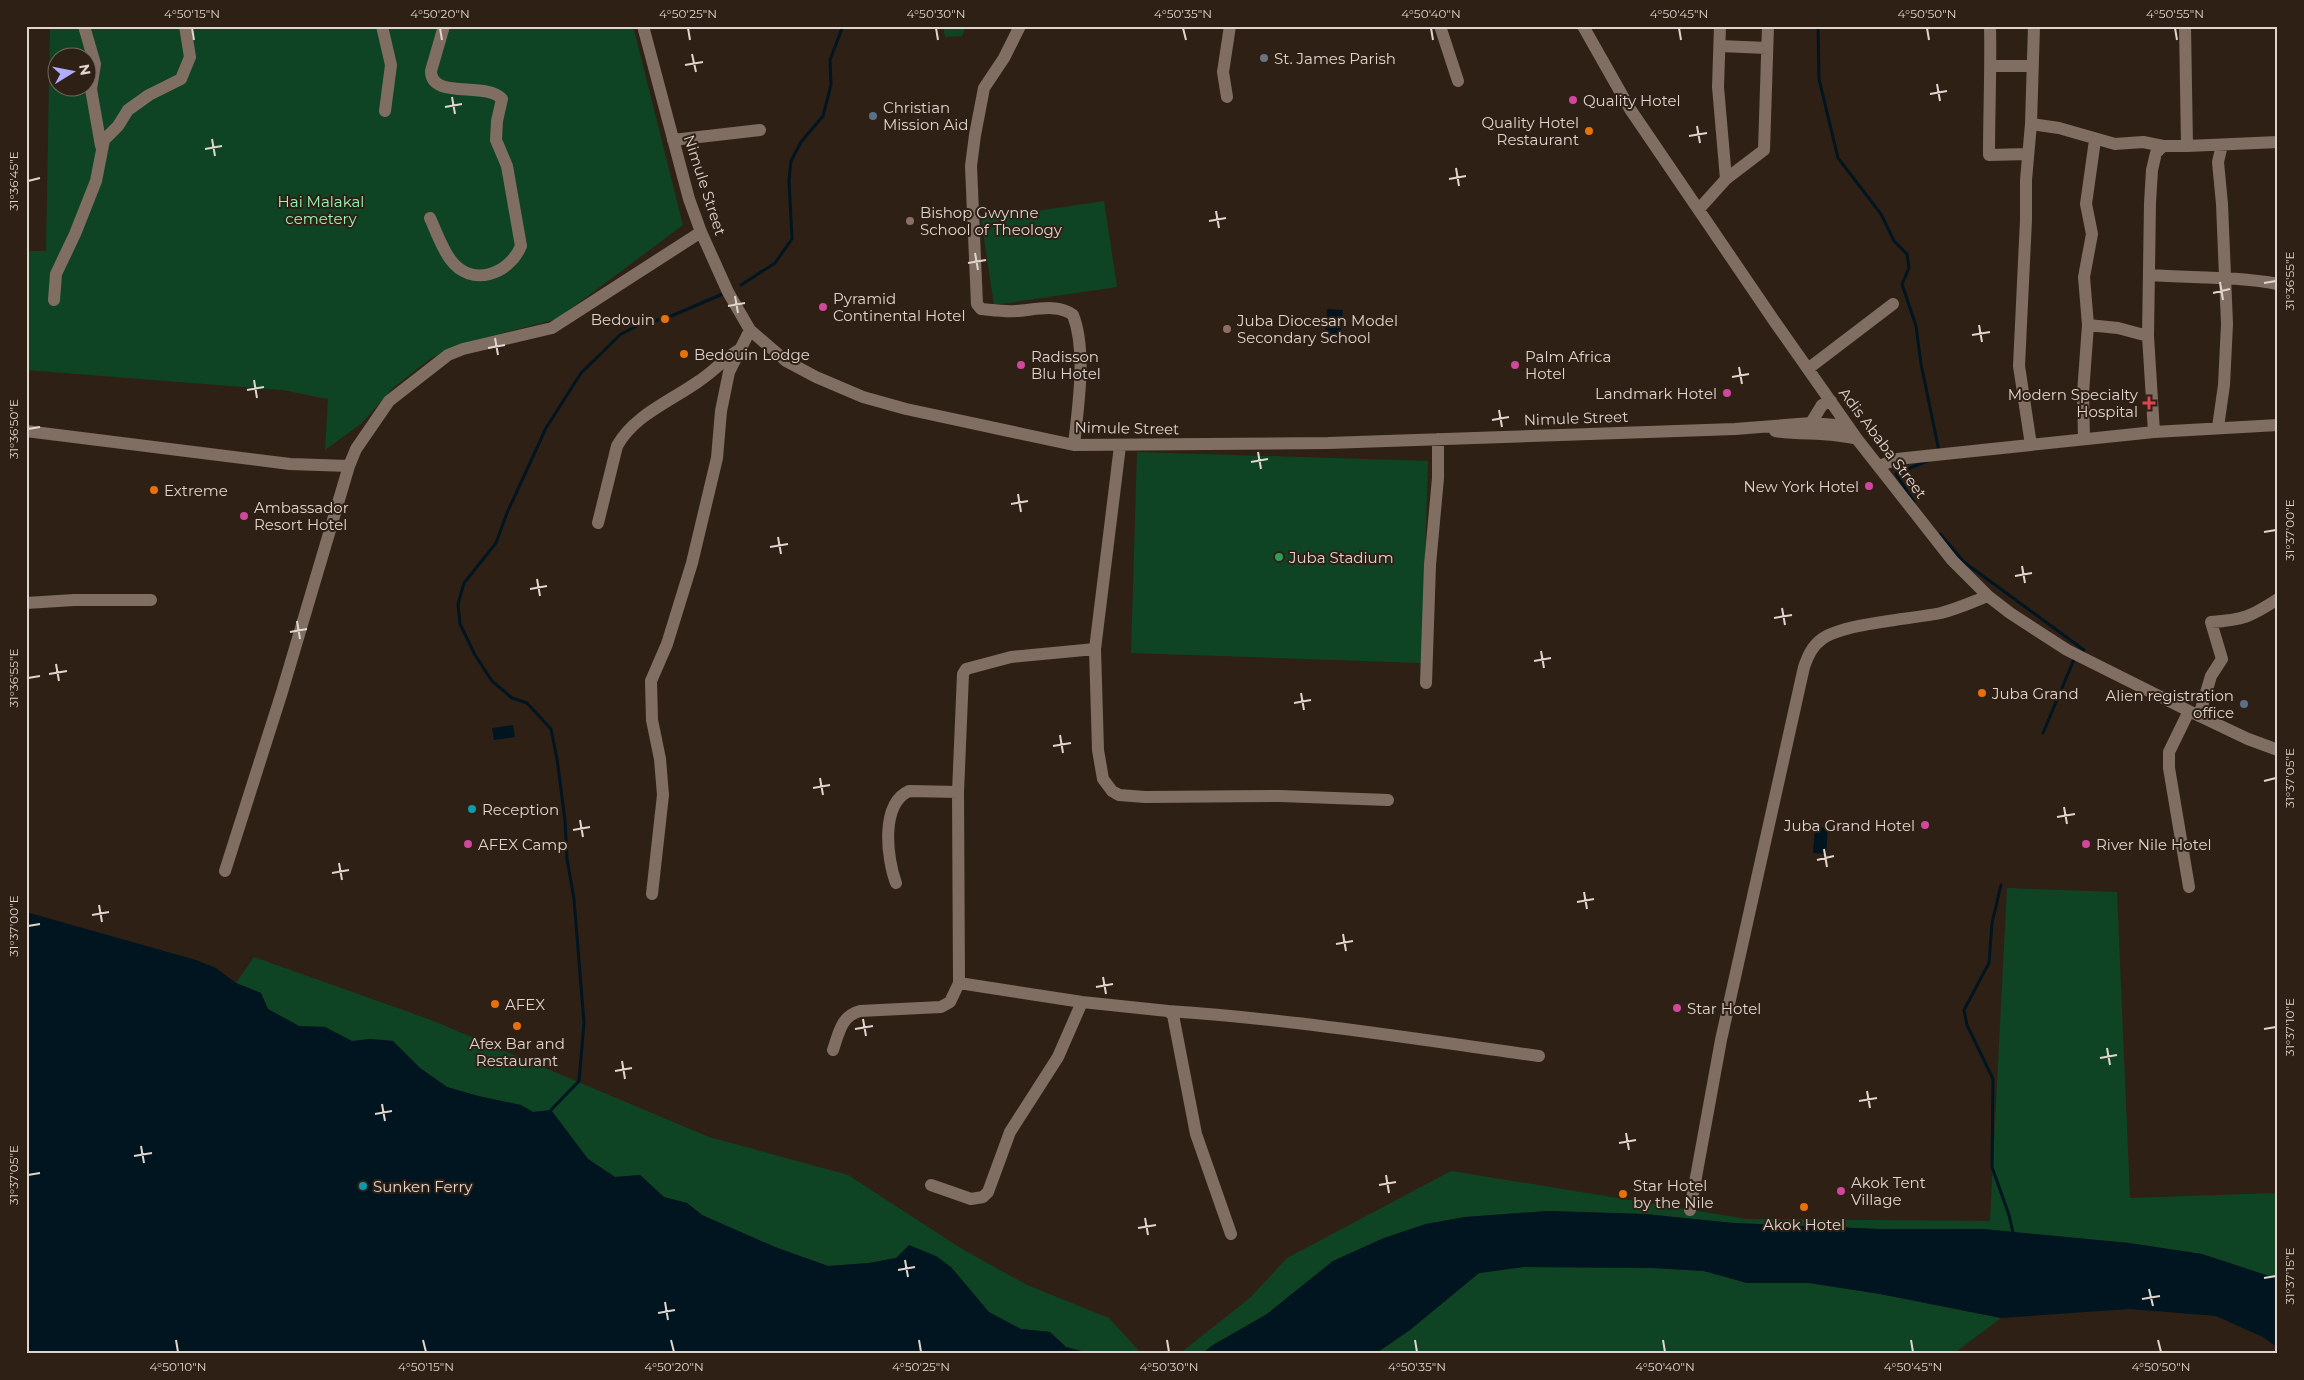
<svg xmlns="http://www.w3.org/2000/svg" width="2304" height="1380" font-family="Montserrat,sans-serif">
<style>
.green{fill:#0e4424;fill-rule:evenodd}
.water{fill:#00151f}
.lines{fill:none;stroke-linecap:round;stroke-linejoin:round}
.stream{stroke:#00151f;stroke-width:3}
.minor{stroke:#806e62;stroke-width:12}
.ticks{fill:none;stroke:#dfd5ce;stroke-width:2}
.worship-dot{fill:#6b7280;stroke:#2f2016;stroke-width:2}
.hotel-dot{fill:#d1479c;stroke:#2f2016;stroke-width:2}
.service-dot{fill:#5c6f8a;stroke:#2f2016;stroke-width:2}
.food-dot{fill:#e8710a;stroke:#2f2016;stroke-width:2}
.education-dot{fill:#8d6e63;stroke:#2f2016;stroke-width:2}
.health-dot{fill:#e0444e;stroke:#2f2016;stroke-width:2}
.leisure-dot{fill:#2e9e5b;stroke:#2f2016;stroke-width:2}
.culture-dot{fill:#0f9aa8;stroke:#2f2016;stroke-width:2}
.labels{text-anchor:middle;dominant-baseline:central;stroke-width:4;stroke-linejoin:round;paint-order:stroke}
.poi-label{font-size:15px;fill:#dfd5ce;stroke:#2f2016;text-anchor:start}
.street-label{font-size:15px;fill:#dfd5ce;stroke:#2f2016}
.park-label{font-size:15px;fill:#97f5b4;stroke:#2f2016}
.neatline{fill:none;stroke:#dfd5ce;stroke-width:2}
.ticks-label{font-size:12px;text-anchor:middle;fill:#dfd5ce}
</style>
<rect width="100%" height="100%" fill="#2f2016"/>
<!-- green -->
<path class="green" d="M 50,26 L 633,26 L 683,225 L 557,319 L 457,345 L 430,359 L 393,388 L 362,423 L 325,450 L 328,399 L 283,390 L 26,370 L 26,251 L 46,251 ZM 58,58 L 88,58 L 88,88 L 58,88 Z
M 943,26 L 966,26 L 962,36 L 945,37 Z
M 1104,201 L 1117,287 L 994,305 L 981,219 Z
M 1137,452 L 1428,461 L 1422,663 L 1131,653 Z
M 2007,888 L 2117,892 L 2130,1198 L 2278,1193 L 2278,1279 L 2202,1254 L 2129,1243 L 1983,1229 L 1879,1229 L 1733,1223 L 1645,1214 L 1548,1211 L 1465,1217 L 1426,1224 L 1384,1238 L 1333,1261 L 1267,1314 L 1213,1345 L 1201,1354 L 1179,1354 L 1250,1298 L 1287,1258 L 1451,1171 L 1747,1219 L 1990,1221 Z
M 254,957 L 431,1020 L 709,1137 L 848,1175 L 962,1249 L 1027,1285 L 1109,1318 L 1142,1354 L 1093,1354 L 1066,1347 L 1050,1332 L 1021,1329 L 988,1312 L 951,1267 L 896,1258 L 869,1263 L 828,1266 L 775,1247 L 702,1215 L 687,1203 L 664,1197 L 640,1175 L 615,1177 L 588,1159 L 551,1110 L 533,1112 L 521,1105 L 478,1096 L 447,1087 L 420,1068 L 393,1041 L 371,1039 L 352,1041 L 325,1027 L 299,1026 L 268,1009 L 261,993 L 236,983 Z
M 1524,1267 L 1653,1268 L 1704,1271 L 1747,1283 L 1809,1283 L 1880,1294 L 2001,1318 L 1953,1354 L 1375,1354 L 1410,1330 L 1479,1273 Z"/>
<!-- water -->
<path class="water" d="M 1327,309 L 1343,310 L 1340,340 L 1325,338 Z
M 513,725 L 515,737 L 494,740 L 492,728 Z
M 1815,827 L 1828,828 L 1826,854 L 1813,853 Z
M 26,912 L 196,960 L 216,968 L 236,983 L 261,993 L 268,1009 L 299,1026 L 325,1027 L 352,1041 L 371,1039 L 393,1041 L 420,1068 L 447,1087 L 478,1096 L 521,1105 L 533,1112 L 551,1110 L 588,1159 L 615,1177 L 640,1175 L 664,1197 L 687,1203 L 702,1215 L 775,1247 L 828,1266 L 869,1263 L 896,1258 L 909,1245 L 936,1256 L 951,1267 L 989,1312 L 1021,1329 L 1050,1332 L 1066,1347 L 1093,1354 L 26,1354 Z
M 1548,1211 L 1645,1214 L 1733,1223 L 1879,1229 L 1983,1229 L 2129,1243 L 2202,1254 L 2278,1279 L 2278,1348 L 2263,1337 L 2216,1316 L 2129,1309 L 2001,1318 L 1880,1294 L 1809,1283 L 1747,1283 L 1704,1271 L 1653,1268 L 1524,1267 L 1479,1273 L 1410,1330 L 1375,1354 L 1201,1354 L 1213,1345 L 1267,1314 L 1333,1261 L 1384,1238 L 1426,1224 L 1465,1217 Z"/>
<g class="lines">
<!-- stream -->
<path class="stream" d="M 1818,26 L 1819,79 L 1838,158 L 1881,214 L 1894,241 L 1907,254 L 1909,268 L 1902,284 L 1916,326 L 1921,364 L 1939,451
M 741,285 L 775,263 L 792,239 L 789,180 L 791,161 L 801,142 L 823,116 L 831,85 L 830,60 L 843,26
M 653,321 L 669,317 L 725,293
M 1914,502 L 1896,474 L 1927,461
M 1940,534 L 1964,562 L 2084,650
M 2043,733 L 2075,657
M 2001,885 L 1992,923 L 1989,963 L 1964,1010 L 1967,1025 L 1993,1079 L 1992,1167 L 2009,1215 L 2014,1237
M 551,1110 L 579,1081 L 584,1023 L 574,899 L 567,859 L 565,820 L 557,759 L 551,729 L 527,703 L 512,698 L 492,681 L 475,655 L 460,624 L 458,604 L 464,583 L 496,543 L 507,513 L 546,428 L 581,373 L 621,334 L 643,323"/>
<!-- minor -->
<path class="minor" d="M 84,26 L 95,64 L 91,89 L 101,146
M 382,26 L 391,65 L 385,111
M 643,26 L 689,199 L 701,232 L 728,292 L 750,330 L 786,361 L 816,377 L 863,397 L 906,409 L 1074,445 L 1328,443 L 1735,429 L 1811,423 L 1848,426
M 1020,26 L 1004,58 L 984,88 L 975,135 L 971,166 L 977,304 L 981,309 C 992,310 1005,312 1016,311 C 1034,310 1058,303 1073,315 C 1087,351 1078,407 1074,445
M 1440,26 L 1458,81
M 1583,26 L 1630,109 L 1777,325 L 1857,439 L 1952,560 L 1988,596 L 2010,613 L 2067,650 L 2189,711 L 2248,739 L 2278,750
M 1720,26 L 1718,87 L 1726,179
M 1990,26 C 1991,69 1989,112 1989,155 L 2027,154
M 2034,26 L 2031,124 L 2059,128 L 2115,144 L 2143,142 L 2163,146 L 2187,146 L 2278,142
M 2185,26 L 2187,146
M 1720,46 L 1767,48
M 1992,66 L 2032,66
M 1227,97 L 1223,72 L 1230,26
M 673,140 L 760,130
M 1699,209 L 1726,179 L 1764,150 L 1768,26
M 430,218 C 436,231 442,248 450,259 C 471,288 509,275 521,246 L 507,166 L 496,140 L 497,121 L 502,99 C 486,81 431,100 431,71 L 444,26
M 2150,275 C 2193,278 2235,276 2278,284
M 54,300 L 56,274 L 75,234 L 96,181 L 104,140 L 118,126 L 128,110 L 149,95 L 181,79 L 190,57 L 185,26
M 2088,325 L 2118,328 L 2148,336
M 1809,368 L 1893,304
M 1811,423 L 1822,405 L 1831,401
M 2218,427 L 2224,385 L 2227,324 L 2222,204 L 2218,162 L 2222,145
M 26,431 L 290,464 L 349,466
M 1775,431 C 1802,435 1831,432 1857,439
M 2154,432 L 2148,336 L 2150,203 L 2152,170 L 2156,153 L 2163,146
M 2084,439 L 2083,393 L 2088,325 L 2084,277 L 2092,234 L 2086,204 L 2095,140
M 2031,445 L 2019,366 L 2026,220 L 2026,180 L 2031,124
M 1120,446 L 1095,649 L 1098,750 L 1103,779 L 1112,791 L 1119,795 L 1145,797 L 1280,796 L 1388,800
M 1879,466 L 1897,459 L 2154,432 L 2278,425
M 598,523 L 617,446 C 634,415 671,401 699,381 C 713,372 724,359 739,350
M 26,603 L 74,600 L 151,600
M 1095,649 L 1011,657 L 966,669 L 963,674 L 958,792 L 959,983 L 1082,1002 L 1168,1011 L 1173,1015 L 1196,1134 L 1231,1234
M 1426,683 L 1430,565 L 1438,478 L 1438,439
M 2189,711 L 2169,752 L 2169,768 L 2189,887
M 2199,716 L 2211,676 L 2222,659 L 2211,622 C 2243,620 2250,617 2278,599
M 225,871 L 282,692 L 349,466 L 356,449 L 389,401 L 448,355 L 463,349 L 552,328 L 701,232
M 896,883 C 887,859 880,804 909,791 L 958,792
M 652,894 L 663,795 L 660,759 L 652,720 L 651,681 L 667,644 L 692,563 L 717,458 L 721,411 L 729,372 L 750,330
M 1168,1011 C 1292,1019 1415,1039 1539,1056
M 833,1050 C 839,1033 841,1016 860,1011 L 941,1007 L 950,1002 L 959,983
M 931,1185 L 971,1199 L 983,1197 L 988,1192 L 1010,1132 L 1058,1057 L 1082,1002
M 1690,1210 L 1721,1040 L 1804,667 C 1808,656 1812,646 1822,639 C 1844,623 1913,619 1941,613 C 1957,609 1972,602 1988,596"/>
</g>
<!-- ticks -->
<path class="ticks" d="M 192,28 L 194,40M 440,28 L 442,40M 688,28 L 690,40M 936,28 L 938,40M 1183,28 L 1186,40M 1431,28 L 1433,40M 1679,28 L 1681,40M 1927,28 L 1929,40M 2175,28 L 2177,40M 692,54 L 696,72M 685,65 L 703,62M 1937,84 L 1940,101M 1930,94 L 1947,91M 452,97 L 455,114M 445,107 L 462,104M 1697,126 L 1700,143M 1689,136 L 1707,133M 212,139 L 215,156M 205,149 L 222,146M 1456,168 L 1459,186M 1449,179 L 1466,176M 28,181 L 40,178M 1216,211 L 1219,228M 1209,221 L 1226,218M 975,253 L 978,270M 968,263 L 986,260M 2220,282 L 2223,300M 2264,283 L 2276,281M 2213,293 L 2230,289M 735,296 L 738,313M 728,306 L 745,303M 1979,325 L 1982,342M 1972,335 L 1990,332M 495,338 L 498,355M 488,348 L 505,345M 1739,367 L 1742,384M 1732,377 L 1749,374M 254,380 L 257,398M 247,390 L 264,387M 1499,410 L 1502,427M 1492,420 L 1509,417M 28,429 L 40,427M 1258,452 L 1261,469M 1251,462 L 1268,459M 1018,494 L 1021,512M 1011,504 L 1028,501M 2264,532 L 2276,530M 778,537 L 781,554M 770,547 L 788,544M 2022,566 L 2025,583M 2015,576 L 2032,573M 537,579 L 540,596M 530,589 L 547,586M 1782,608 L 1785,625M 1774,618 L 1792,615M 297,621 L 300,639M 290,632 L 307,629M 1541,651 L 1544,668M 1534,661 L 1551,658M 56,664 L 59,681M 49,674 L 67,671M 28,678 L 40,676M 1301,693 L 1304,710M 1294,703 L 1311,700M 1060,735 L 1063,753M 1053,746 L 1071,743M 820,778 L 823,795M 2264,781 L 2276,778M 813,788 L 830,785M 2064,807 L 2067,824M 2057,817 L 2075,814M 580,820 L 583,837M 573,830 L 590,827M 1824,849 L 1827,867M 1817,860 L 1834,856M 339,863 L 342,880M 332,873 L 349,870M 1584,892 L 1587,909M 1577,902 L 1594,899M 99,905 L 102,922M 92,915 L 109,912M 28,926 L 40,924M 1343,934 L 1346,951M 1336,944 L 1353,941M 1103,977 L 1106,994M 1096,987 L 1113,984M 863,1019 L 866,1036M 855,1029 L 873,1026M 2264,1029 L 2276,1027M 2107,1048 L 2110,1065M 2100,1058 L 2117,1055M 622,1061 L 625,1079M 615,1071 L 632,1068M 1867,1091 L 1870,1108M 1859,1101 L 1877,1098M 382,1104 L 385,1121M 375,1114 L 392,1111M 1626,1133 L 1629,1150M 1619,1143 L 1636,1140M 141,1146 L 144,1163M 134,1156 L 152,1153M 28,1175 L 40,1173M 1386,1175 L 1389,1193M 1379,1185 L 1396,1182M 1145,1218 L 1148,1235M 1138,1228 L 1156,1225M 905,1260 L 908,1277M 898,1270 L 915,1267M 2264,1278 L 2276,1276M 2149,1289 L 2153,1306M 2142,1299 L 2160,1296M 665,1302 L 668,1320M 658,1313 L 675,1310M 176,1340 L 178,1352M 423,1340 L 426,1352M 671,1340 L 674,1352M 919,1340 L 921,1352M 1167,1340 L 1169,1352M 1415,1340 L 1417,1352M 1663,1340 L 1665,1352M 1911,1340 L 1913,1352M 2158,1340 L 2161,1352"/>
<!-- markers -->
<circle class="worship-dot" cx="1264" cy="58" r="5"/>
<g class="hotel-dot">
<circle cx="1573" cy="100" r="5"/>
<circle cx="823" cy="307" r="5"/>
<circle cx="1021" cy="365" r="5"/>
<circle cx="1515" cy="365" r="5"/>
<circle cx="1727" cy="393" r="5"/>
<circle cx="1869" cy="486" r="5"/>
<circle cx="244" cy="516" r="5"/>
<circle cx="1925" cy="825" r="5"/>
<circle cx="468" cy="844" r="5"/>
<circle cx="2086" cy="844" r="5"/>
<circle cx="1677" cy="1008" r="5"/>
<circle cx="1841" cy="1191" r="5"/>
</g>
<g class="service-dot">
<circle cx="873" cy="116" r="5"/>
<circle cx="2244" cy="704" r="5"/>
</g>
<g class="food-dot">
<circle cx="1589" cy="131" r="5"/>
<circle cx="665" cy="319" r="5"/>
<circle cx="684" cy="354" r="5"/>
<circle cx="154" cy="490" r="5"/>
<circle cx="1982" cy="693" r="5"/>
<circle cx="495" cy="1004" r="5"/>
<circle cx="517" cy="1026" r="5"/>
<circle cx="1623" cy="1194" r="5"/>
<circle cx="1804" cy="1207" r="5"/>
</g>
<g class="education-dot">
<circle cx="910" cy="221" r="5"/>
<circle cx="1227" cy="329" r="5"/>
</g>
<path class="health-dot" d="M2146.5 395.5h5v5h5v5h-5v5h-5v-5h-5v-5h5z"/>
<circle class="leisure-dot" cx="1279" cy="557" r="5"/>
<g class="culture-dot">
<circle cx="472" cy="809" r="5"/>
<circle cx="363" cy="1186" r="5"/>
</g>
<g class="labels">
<!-- poi labels -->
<g class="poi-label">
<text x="1274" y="58">St. James Parish</text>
<text x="1583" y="100">Quality Hotel</text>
<text x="883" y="107">Christian<tspan x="883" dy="17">Mission Aid</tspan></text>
<text x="1579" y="122" text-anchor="end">Quality Hotel<tspan x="1579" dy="17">Restaurant</tspan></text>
<text x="920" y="212">Bishop Gwynne<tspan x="920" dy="17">School of Theology</tspan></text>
<text x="833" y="298">Pyramid<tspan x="833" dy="17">Continental Hotel</tspan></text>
<text x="655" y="319" text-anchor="end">Bedouin</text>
<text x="1237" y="320">Juba Diocesan Model<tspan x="1237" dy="17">Secondary School</tspan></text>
<text x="694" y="354">Bedouin Lodge</text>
<text x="1031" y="356">Radisson<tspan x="1031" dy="17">Blu Hotel</tspan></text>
<text x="1525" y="356">Palm Africa<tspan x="1525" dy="17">Hotel</tspan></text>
<text x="1717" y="393" text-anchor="end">Landmark Hotel</text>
<text x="2138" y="394" text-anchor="end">Modern Specialty<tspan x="2138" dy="17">Hospital</tspan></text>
<text x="1859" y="486" text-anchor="end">New York Hotel</text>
<text x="164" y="490">Extreme</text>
<text x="254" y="507">Ambassador<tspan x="254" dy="17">Resort Hotel</tspan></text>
<text x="1289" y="557">Juba Stadium</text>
<text x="1992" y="693">Juba Grand</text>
<text x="2234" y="695" text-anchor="end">Alien registration<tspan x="2234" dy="17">office</tspan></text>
<text x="482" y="809">Reception</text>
<text x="1915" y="825" text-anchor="end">Juba Grand Hotel</text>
<text x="478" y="844">AFEX Camp</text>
<text x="2096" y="844">River Nile Hotel</text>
<text x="505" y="1004">AFEX</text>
<text x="1687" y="1008">Star Hotel</text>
<text x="517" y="1043" text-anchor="middle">Afex Bar and<tspan x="517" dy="17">Restaurant</tspan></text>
<text x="1851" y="1182">Akok Tent<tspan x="1851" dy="17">Village</tspan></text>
<text x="1633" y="1185">Star Hotel<tspan x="1633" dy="17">by the Nile</tspan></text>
<text x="373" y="1186">Sunken Ferry</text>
<text x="1804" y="1224" text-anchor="middle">Akok Hotel</text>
</g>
<!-- street labels -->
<g class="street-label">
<text transform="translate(705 185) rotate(72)">Nimule Street</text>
<text transform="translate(1576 418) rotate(-2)">Nimule Street</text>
<text transform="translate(1127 428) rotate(1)">Nimule Street</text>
<text transform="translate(1883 443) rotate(53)">Adis Ababa Street</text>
</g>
<!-- park labels -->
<g class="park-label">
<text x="321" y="201">Hai Malakal<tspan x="321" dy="17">cemetery</tspan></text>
</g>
</g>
<!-- border -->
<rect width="2304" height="1380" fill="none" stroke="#2f2016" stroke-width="55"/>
<!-- north arrow -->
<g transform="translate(72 72) rotate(80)"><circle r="24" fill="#2f2016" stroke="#756860"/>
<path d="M0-4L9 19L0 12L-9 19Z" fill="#b0aefa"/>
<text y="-8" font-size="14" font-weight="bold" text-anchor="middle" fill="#dfd5ce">N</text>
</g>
<rect x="28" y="28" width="2248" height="1324" class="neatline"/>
<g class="ticks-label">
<text x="192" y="18">4°50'15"N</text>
<text x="440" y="18">4°50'20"N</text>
<text x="688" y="18">4°50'25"N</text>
<text x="936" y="18">4°50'30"N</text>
<text x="1183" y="18">4°50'35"N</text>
<text x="1431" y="18">4°50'40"N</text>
<text x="1679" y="18">4°50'45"N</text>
<text x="1927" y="18">4°50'50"N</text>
<text x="2175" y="18">4°50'55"N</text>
<text transform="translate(14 181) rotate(-90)" y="4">31°36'45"E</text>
<text transform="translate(2290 281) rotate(-90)" y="4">31°36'55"E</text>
<text transform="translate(14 429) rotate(-90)" y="4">31°36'50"E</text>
<text transform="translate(2290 530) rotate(-90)" y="4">31°37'00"E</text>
<text transform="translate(14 678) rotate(-90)" y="4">31°36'55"E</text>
<text transform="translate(2290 778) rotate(-90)" y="4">31°37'05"E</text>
<text transform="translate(14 926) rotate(-90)" y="4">31°37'00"E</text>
<text transform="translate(2290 1027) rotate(-90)" y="4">31°37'10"E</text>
<text transform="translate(14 1175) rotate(-90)" y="4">31°37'05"E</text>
<text transform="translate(2290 1276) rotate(-90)" y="4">31°37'15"E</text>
<text x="178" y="1371">4°50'10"N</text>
<text x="426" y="1371">4°50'15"N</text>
<text x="674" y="1371">4°50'20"N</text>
<text x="921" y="1371">4°50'25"N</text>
<text x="1169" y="1371">4°50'30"N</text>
<text x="1417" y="1371">4°50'35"N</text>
<text x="1665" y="1371">4°50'40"N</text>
<text x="1913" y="1371">4°50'45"N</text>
<text x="2161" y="1371">4°50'50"N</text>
</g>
</svg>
